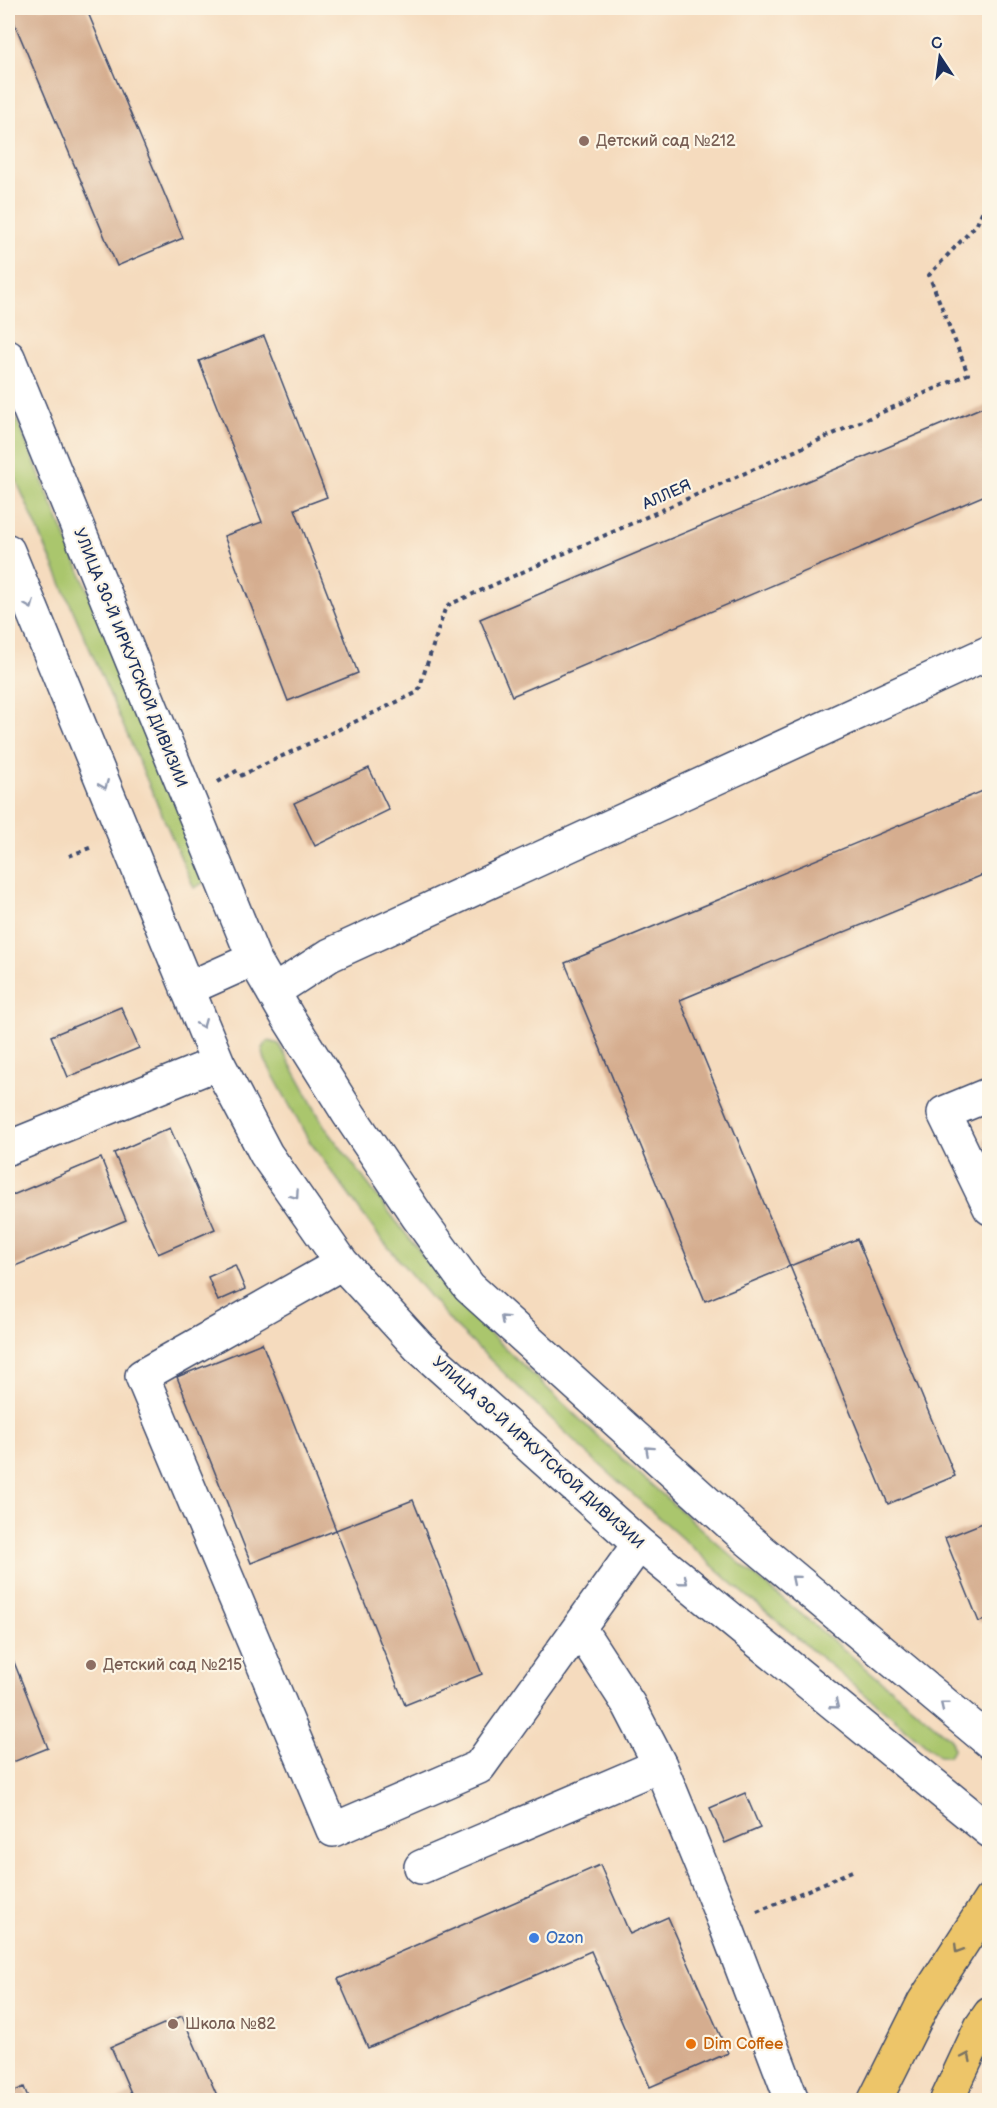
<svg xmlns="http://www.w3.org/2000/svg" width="997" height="2108" font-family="'Balsamiq Sans',sans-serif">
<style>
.green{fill:#aac66d;stroke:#627a66;stroke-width:1.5}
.building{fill:#d5ad8f}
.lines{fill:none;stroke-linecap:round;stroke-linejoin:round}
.minor-casing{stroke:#3c496c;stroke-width:36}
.major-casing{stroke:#3c496c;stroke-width:36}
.path{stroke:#3c496c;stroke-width:4;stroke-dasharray:4.5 4.5;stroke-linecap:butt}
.minor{stroke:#fff;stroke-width:33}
.major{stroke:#edc569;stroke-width:33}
.oneway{stroke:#8d97ae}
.oneway2{stroke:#797263}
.education-dot{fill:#8d6e63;stroke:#fcf5e5;stroke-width:2}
.shop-dot{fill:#3f7fe0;stroke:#fcf5e5;stroke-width:2}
.food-dot{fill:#e8710a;stroke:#fcf5e5;stroke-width:2}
.labels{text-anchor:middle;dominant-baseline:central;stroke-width:4.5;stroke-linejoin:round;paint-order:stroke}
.education-label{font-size:16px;fill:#785e54;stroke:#fcf5e5;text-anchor:start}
.street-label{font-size:16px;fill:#1b2f5e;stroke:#fcf5e5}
.shop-label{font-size:16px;fill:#366cbe;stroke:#fcf5e5;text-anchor:start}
.food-label{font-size:16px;fill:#c56008;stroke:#fcf5e5;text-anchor:start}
</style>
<rect width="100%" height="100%" fill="#fcf5e5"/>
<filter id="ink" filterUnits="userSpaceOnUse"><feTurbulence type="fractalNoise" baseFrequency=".0167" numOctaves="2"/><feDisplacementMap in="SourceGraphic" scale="12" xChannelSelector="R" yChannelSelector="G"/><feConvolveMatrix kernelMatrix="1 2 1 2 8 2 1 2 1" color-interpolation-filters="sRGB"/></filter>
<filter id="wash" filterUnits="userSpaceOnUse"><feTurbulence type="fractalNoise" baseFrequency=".008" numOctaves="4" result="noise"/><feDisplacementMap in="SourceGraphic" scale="24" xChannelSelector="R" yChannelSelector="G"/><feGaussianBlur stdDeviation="1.35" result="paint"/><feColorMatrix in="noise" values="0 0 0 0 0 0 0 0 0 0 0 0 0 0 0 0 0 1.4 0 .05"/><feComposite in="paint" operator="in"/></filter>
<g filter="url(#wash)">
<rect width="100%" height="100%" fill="#f5dbbe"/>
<!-- green -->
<path class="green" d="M 8,399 L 209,880 L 194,888 L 8,461 Z
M 268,1041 L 279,1044 L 325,1127 L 402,1229 L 468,1313 L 608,1446 L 736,1560 L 951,1739 L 953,1749 L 949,1756 L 939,1756 L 734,1585 L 590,1456 L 452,1323 L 378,1235 L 308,1139 L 265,1060 L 262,1048 Z"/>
<g id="blocks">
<!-- building -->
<path class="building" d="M 8,8 L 86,8 L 183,238 L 117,266 Z
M 264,336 L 327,497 L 295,509 L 358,673 L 288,701 L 224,536 L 262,522 L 199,361 Z
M 990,404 L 990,493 L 512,696 L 480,619 Z
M 369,768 L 389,810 L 315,846 L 294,803 Z
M 990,788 L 990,872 L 680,1000 L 790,1266 L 857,1239 L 955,1476 L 888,1504 L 790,1266 L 705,1301 L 565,963 Z
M 121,1007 L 139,1048 L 68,1077 L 51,1036 Z
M 170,1128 L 215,1229 L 158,1254 L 114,1153 Z
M 990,1138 L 990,1155 L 983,1140 Z
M 101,1158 L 126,1220 L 8,1269 L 8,1197 Z
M 235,1265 L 245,1289 L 218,1301 L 208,1277 Z
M 262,1343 L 336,1530 L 251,1563 L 177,1377 Z
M 413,1500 L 482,1674 L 405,1705 L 336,1530 Z
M 990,1520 L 990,1618 L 979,1622 L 945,1538 Z
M 10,1652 L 48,1748 L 8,1764 L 8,1653 Z
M 745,1793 L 760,1828 L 725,1843 L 710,1808 Z
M 600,1865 L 630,1934 L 668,1917 L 728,2053 L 650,2087 L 591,1951 L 368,2048 L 338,1979 Z
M 182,2016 L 219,2100 L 119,2100 L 118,2099 L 131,2093 L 111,2047 Z
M 24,2087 L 29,2100 L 8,2100 L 8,2094 Z"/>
</g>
</g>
<g filter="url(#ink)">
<use href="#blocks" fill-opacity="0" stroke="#3c496c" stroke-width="1.5"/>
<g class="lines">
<!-- minor casing -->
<g class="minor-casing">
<path id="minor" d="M 8,357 L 254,959 L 287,1016 L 348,1113 L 418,1217 L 469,1287 L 746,1538 L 990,1742
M 8,551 L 218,1063 L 266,1154 L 342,1263 L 419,1347 L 639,1544 L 990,1831
M 187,989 L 254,959
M 273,992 L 330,955 L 990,652
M 990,1094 L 944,1113 L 990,1208
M 8,1148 L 218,1063
M 342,1263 L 142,1376 L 333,1830 L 479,1767 L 639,1544
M 579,1628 L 629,1705 L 660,1765 L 726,1926 L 792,2100
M 421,1867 L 660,1765"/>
</g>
<!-- major casing -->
<g class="major-casing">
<path id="major" d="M 875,2100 L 924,2002 L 990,1900
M 947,2100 L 981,2027 L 990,2014"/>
</g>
<!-- path -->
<path class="path" d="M 240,776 L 418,692 L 446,606 L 968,374 L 929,275 L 977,224 L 990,193
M 218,782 L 238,770
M 69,856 L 92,847
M 757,1912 L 852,1871"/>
<!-- minor -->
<use href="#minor" class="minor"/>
<!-- major -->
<use href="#major" class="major"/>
</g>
<!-- one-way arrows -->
<defs><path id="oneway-chevron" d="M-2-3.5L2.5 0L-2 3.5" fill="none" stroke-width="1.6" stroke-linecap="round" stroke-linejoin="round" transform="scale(1.5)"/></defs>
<g class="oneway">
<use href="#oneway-chevron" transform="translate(30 605) rotate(68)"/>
<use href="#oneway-chevron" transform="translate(104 785) rotate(68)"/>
<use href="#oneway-chevron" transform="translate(202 1024) rotate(68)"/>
<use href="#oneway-chevron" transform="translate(295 1195) rotate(55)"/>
<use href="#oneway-chevron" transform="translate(504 1319) rotate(-138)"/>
<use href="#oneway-chevron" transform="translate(649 1450) rotate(-138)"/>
<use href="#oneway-chevron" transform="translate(795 1579) rotate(-140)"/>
<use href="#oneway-chevron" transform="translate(684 1581) rotate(39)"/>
<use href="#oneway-chevron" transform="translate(835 1705) rotate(39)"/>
<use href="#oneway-chevron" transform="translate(944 1705) rotate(-141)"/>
</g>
<g class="oneway2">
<use href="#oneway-chevron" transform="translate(958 1949) rotate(122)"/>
<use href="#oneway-chevron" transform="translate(967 2057) rotate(-65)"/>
</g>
</g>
<!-- markers -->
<g class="education-dot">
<circle cx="584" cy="141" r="6"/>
<circle cx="91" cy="1665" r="6"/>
<circle cx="173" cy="2024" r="6"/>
</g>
<circle class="shop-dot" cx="534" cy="1938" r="6"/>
<circle class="food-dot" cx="691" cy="2044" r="6"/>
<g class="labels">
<!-- education labels -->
<g class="education-label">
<text x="596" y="141">Детский сад №212</text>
<text x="103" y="1665">Детский сад №215</text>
<text x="185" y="2024">Школа №82</text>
</g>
<!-- street labels -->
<g class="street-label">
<text transform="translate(667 495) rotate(-24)">АЛЛЕЯ</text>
<text transform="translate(130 658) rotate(68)">УЛИЦА 30-Й ИРКУТСКОЙ ДИВИЗИИ</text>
<text transform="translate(538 1453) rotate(42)">УЛИЦА 30-Й ИРКУТСКОЙ ДИВИЗИИ</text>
</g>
<!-- shop labels -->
<g class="shop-label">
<text x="546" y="1938">Ozon</text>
</g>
<!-- food labels -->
<g class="food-label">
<text x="703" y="2044">Dim Coffee</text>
</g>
</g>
<!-- margin -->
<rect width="997" height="2108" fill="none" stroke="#fcf5e5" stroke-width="30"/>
<!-- north arrow -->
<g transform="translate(940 57) rotate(347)" stroke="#fcf5e5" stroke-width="4.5" paint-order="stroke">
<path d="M0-4.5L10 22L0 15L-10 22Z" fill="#1b2f5e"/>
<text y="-9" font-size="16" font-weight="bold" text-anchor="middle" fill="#1b2f5e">С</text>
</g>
</svg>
